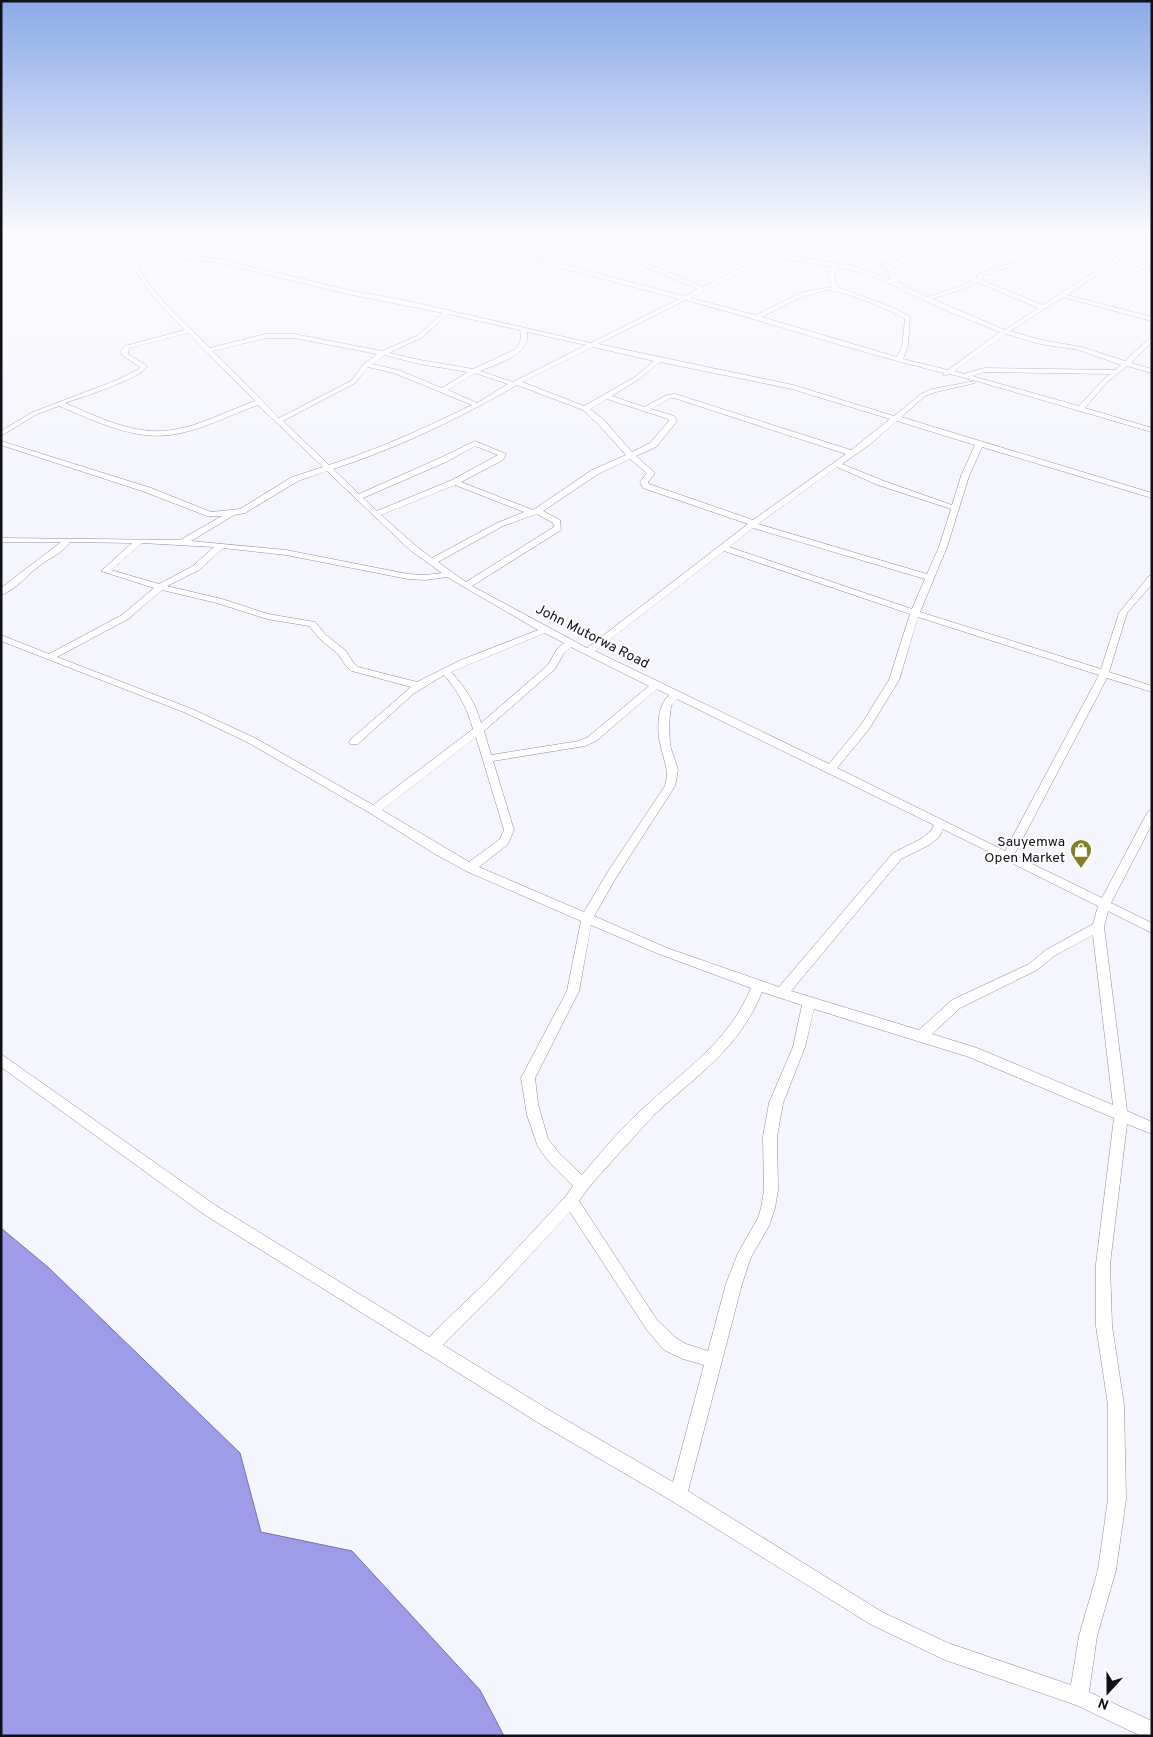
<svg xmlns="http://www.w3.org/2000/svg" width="1153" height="1737" font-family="Overpass,sans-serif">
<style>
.water{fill:#9e9ce8;stroke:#7372a9}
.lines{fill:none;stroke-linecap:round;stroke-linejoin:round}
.minor-casing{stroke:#8d8d9f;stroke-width:1}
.minor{fill:#fff;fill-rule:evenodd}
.labels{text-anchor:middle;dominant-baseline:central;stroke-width:4;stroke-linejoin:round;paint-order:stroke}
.street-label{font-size:14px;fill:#101017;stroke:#fff}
.poi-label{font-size:14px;fill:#101017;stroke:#fff;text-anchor:end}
</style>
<rect width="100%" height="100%" fill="#f5f5fd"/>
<!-- water -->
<path class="water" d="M 1,1228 L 49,1268 L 240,1453 L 261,1532 L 352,1551 L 480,1690 L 504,1736 L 1,1736 Z"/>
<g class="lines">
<!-- minor casing -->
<g class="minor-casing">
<path id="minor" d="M 121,234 L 127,234 L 129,241 L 187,255 L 220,259 L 348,290 L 408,301 L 591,343 L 679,299 L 550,265 L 521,255 L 553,234 L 560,234 L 556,237 L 620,252 L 703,287 L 765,256 L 662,234 L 675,234 L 770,253 L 803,234 L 809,234 L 777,254 L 850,265 L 891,280 L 887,268 L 870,261 L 857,249 L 835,234 C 852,234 861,251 874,259 C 879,262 884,263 889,265 C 908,258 921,234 941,234 C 925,245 911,261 892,268 L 898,282 L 927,297 L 959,287 L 978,277 L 978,274 L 1032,256 L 1007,240 L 990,234 C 1008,234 1020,244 1036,253 C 1072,222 1082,237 1121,255 L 1145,234 L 1151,234 L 1125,257 L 1152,269 L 1152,273 L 1121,259 L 1067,295 L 1152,317 L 1152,321 L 1063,297 L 1010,331 L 1041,340 L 1082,347 L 1125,361 L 1152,336 L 1152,342 L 1131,363 L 1152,369 L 1152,373 L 1127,366 L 1106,383 L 1085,408 L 1152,428 L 1152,432 L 980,382 L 950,374 L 943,376 L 944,373 C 857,352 772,323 685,300 L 598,344 L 793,385 L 894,416 L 921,394 L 932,389 L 975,381 L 975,383 L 936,392 L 925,396 L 901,417 L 1152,493 L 1152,498 L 982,447 L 969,476 L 947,547 L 920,612 L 1101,669 L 1119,613 L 1149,576 L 1152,575 L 1152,584 L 1127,613 L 1109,672 L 1152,686 L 1152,692 L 1107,678 L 1014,855 L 1102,898 L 1147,813 L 1152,809 L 1152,824 L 1111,903 L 1152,923 L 1152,933 L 1108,911 L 1104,927 L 1127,1111 L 1152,1122 L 1152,1134 L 1127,1124 L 1110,1264 L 1112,1326 L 1124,1405 L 1126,1499 L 1116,1570 L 1097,1636 L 1089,1692 L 1152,1721 L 1152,1736 L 1141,1736 L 1076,1705 L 945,1660 L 870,1624 L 672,1501 L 542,1425 L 205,1215 L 1,1067 L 1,1054 L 215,1205 L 429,1337 L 486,1282 L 566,1196 L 573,1186 L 550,1163 L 538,1147 L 527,1115 L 521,1078 L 567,991 L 581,921 L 466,871 L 435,854 L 370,813 L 247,742 L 186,713 L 1,641 L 1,635 L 49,654 L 122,615 L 154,588 L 101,571 L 132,543 L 70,542 C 62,554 49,558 39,566 C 26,576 17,589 1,595 L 1,588 L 61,542 L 1,542 L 1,538 L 180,540 L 222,516 L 207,516 L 145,492 L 1,445 L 1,441 L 151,488 L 211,512 L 240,509 L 292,477 L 323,467 L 258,405 C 229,415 201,431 170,435 C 132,440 93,420 59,406 L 37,414 L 1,436 L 1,431 L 33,412 L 117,380 L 139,369 L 140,367 L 122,355 L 121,351 L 125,346 L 185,330 C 155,300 132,276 121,234 ZM 1071,236 L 1117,257 L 1043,305 L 982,280 L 983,276 L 1038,257 L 1052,245 ZM 552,240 L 616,254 L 698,289 L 684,296 L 528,255 ZM 129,245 L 187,259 L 220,263 L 348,294 L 443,313 L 417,336 L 382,351 L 294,334 L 266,334 L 210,348 C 181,319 140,285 129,245 ZM 772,257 L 832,267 L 828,278 L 832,287 L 803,292 L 756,315 L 690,298 ZM 837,268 C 869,270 897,288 925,301 C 949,312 975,322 1000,332 L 948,370 L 903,359 L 908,346 L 910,317 L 894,308 L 840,288 L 835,283 L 834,278 ZM 977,282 L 1038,308 L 1005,330 L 932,299 L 963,289 ZM 825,290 C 840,289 891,310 905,319 L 902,346 L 897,357 L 762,317 L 797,299 ZM 448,314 L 520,330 L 521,338 L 519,344 L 514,350 L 473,369 L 420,360 L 389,353 L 421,338 ZM 527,332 L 586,345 L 513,382 L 480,371 C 497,364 531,355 527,332 ZM 188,333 L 255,401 C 227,411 200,426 172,430 C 135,436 98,417 65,403 C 82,397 141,379 147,366 L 128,354 L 129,348 ZM 1006,334 L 1040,344 L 1079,350 L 1121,365 L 1115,370 L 984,368 L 964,374 L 954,371 ZM 266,338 L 294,338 L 377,354 L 364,364 L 351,381 L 279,418 L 213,351 ZM 593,347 L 654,361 L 635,377 L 584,406 L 522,382 ZM 384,355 L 420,364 L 468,372 L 442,388 L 398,370 L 372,364 ZM 660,362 L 792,389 L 890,419 L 851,450 L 675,394 L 667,395 L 644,407 L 612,396 L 639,379 ZM 368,367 L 394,373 L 472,405 C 425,428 379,449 329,465 L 283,421 L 355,383 ZM 984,372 L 1110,374 L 1102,381 L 1079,406 L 972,376 ZM 475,373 L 508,384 L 477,403 L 448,390 ZM 517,385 L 583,410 L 598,424 L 626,455 L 592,470 L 533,510 L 461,482 L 503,460 L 506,454 L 475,441 L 440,458 L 359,494 L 333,469 C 398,448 458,419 517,385 ZM 670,398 L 674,398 L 846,454 L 753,520 L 649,484 L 648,482 L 655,473 L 636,456 L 656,447 L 677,421 L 674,416 L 651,409 ZM 607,399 L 668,419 L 669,421 L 650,443 L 632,452 L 604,420 L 590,409 ZM 897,421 L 975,445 L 961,476 L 952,505 L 884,481 L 842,464 L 869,445 ZM 475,446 L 498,455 L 452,480 L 377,511 L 363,498 L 446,462 ZM 630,459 L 647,473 L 640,482 L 643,488 L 748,524 L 587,648 L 472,586 L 561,530 L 560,520 L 543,511 L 598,474 ZM 837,467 L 878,485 L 951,509 L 939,547 L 927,574 L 758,524 ZM 327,471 L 410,550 L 442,573 L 425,575 L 408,574 L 286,550 L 191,541 L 234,515 L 245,513 L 298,481 ZM 455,485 L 524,512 L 497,523 L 432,558 L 416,546 L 381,515 ZM 537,514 L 553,523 L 554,527 L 466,582 L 438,562 L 503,526 ZM 753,528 L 925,579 L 912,609 L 729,547 ZM 142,543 L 214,547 L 193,566 L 159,584 L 111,570 ZM 223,548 L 286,555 L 408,579 L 425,580 L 447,577 L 538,630 L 461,660 L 417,682 L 358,667 L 353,662 L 345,650 L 326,635 L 315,622 L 268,614 L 222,599 L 167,586 L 199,570 ZM 724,551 L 910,614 L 889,680 L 861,725 L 829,764 L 595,651 ZM 162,590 L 217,603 L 267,619 L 309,626 L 320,639 L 338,654 L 346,666 L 352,671 L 411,687 L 350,740 L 349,742 L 350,744 L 358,744 L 413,694 L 444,675 C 459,692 467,708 473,729 L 373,805 L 255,738 L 192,709 L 57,657 L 128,619 ZM 918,617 L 1099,675 L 1005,851 L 837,768 L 869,729 L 899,680 ZM 545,633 L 564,643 L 557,649 L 548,665 L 481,723 C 475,702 465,687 451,672 ZM 571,647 L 649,686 L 588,737 L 579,741 L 491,755 L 484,731 L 555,669 L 564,653 ZM 657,689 L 669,695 C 657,706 657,729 660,743 C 663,759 670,769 665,786 L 609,870 L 584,912 L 479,867 L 508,844 L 514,830 L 493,761 L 585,746 L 596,741 ZM 677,699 L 934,825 L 931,831 L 921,839 L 893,853 L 779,987 L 667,948 L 594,916 L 617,876 L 675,786 L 678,770 L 670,745 L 669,724 L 671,706 ZM 476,737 L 504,830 L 500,839 L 469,862 L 382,810 ZM 943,829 L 1098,906 L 1093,924 L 1046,950 L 1029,964 L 952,1000 L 919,1030 L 791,991 L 901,859 L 929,845 L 939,837 ZM 591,925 L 659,954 L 751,988 C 729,1041 688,1067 647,1105 C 624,1125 602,1151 582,1175 L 560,1154 L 548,1139 L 538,1104 L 535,1078 L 579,991 ZM 1093,935 L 1113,1105 L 977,1048 L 932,1034 L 960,1008 L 1037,970 L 1054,956 ZM 762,992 L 802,1005 L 793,1047 L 769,1103 L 763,1137 L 764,1190 L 761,1208 L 758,1218 L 738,1253 L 726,1284 L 708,1351 L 686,1344 L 676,1338 L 657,1320 L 579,1201 C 591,1183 607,1167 621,1151 C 633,1139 643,1126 655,1114 C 699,1073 738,1050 762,992 ZM 814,1009 L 969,1057 L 1114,1118 L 1096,1264 L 1096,1326 L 1108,1405 L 1108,1499 L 1098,1570 L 1079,1636 L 1071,1685 L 948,1643 L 882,1612 L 688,1491 L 742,1284 L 751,1257 L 769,1226 L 775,1208 L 778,1190 L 777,1137 L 783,1103 L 805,1047 ZM 570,1212 L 647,1330 L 664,1350 L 683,1359 L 704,1365 L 673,1482 L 554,1413 L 443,1345 L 496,1292 Z"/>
</g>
<!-- minor -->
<use href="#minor" class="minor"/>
</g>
<!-- sky -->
<linearGradient id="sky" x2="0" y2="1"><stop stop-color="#8aaae8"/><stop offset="0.49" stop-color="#fafafe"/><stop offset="1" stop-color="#fafafe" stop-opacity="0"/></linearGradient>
<rect width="1153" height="478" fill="url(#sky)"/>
<!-- icons -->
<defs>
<g id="shop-pin" transform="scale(1.125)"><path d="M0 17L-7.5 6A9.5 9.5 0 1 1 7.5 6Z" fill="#817f27" stroke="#fff"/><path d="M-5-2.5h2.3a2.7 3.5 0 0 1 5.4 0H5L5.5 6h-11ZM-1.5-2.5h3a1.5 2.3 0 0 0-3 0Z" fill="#fff"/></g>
</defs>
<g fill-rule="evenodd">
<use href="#shop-pin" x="1081" y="850"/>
</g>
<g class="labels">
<!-- street labels -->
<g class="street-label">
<text transform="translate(592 637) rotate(27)">John Mutorwa Road</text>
</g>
<!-- poi labels -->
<g class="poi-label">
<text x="1065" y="842">Sauyemwa<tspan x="1065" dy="16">Open Market</tspan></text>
</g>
</g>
<!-- border -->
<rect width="1153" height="1737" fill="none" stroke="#101017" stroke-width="5"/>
<!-- north arrow -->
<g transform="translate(1108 1692) rotate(201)" stroke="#ffffff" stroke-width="4" paint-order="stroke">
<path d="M0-4L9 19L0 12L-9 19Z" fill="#101017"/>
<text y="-8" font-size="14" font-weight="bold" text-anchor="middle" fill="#101017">N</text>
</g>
</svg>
